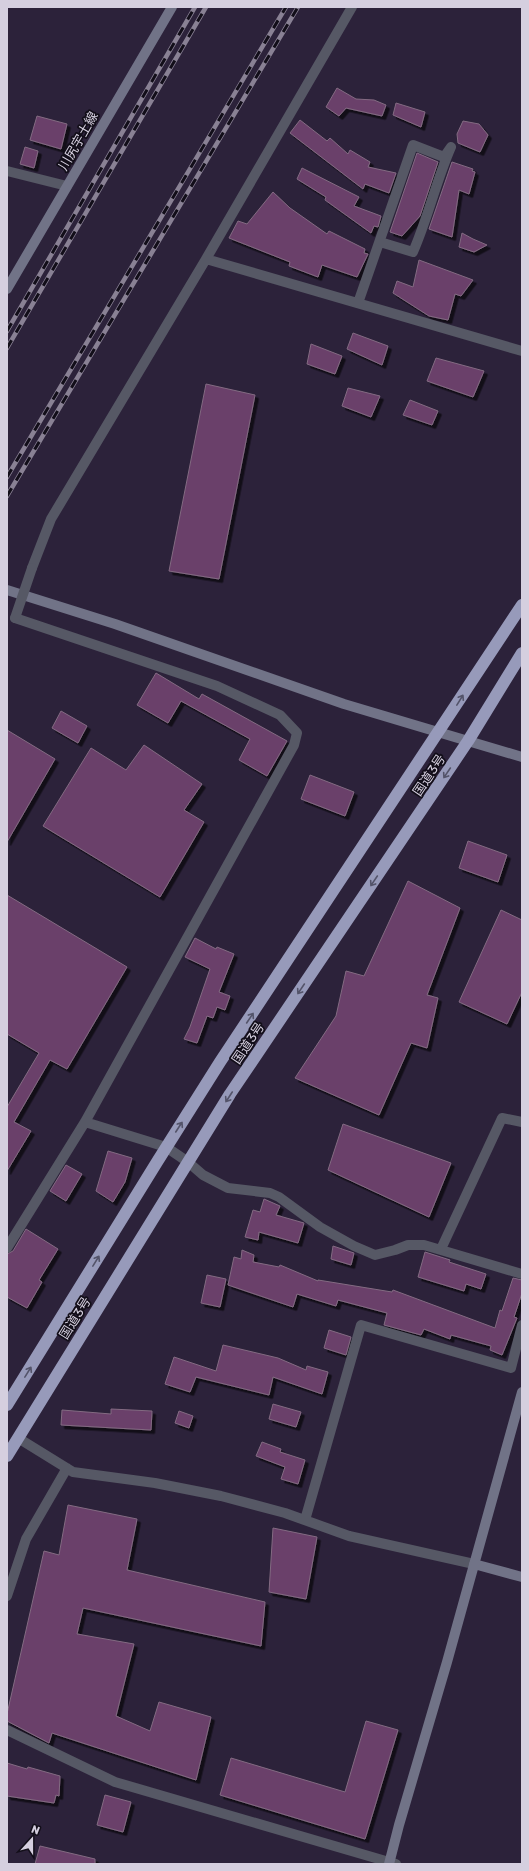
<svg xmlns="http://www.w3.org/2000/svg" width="529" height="1871" font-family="Rubik,'Noto Sans JP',sans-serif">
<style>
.building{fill:#6a3f6a;stroke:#836b82;filter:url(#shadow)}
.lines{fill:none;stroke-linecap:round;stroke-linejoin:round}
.street{stroke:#565865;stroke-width:10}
.secondary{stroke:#717387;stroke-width:10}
.highway{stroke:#979aba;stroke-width:12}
.rail-casing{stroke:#898194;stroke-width:4.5}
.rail{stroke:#120e19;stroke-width:3;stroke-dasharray:9;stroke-linecap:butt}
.street-bridge{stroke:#565865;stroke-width:10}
.oneway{stroke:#54546a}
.labels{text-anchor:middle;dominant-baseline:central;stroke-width:3.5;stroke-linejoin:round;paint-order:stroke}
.street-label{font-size:13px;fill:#d5cfdf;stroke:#120e19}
</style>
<defs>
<filter id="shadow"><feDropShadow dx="3.5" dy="3.5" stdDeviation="0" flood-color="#0009"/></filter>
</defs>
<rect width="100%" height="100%" fill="#2c223a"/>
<!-- building -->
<path class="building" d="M 337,88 L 356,99 L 374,100 L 386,105 L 382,116 L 346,108 L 339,116 L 326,107 Z
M 396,103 L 425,112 L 421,127 L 393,115 Z
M 37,116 L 67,124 L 61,149 L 30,140 Z
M 300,120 L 327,141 L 330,138 L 348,154 L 350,150 L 370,162 L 368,167 L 396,173 L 389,193 L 365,184 L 363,189 L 290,133 Z
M 463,121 L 479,124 L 488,135 L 480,152 L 458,143 L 457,134 Z
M 25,147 L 38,151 L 34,168 L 20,164 Z
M 417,153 L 438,162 L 420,216 L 402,236 L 390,232 Z
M 452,162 L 473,169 L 472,171 L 475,172 L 469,194 L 459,190 L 452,237 L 429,229 Z
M 302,168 L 359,197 L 354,206 L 381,216 L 378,227 L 374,226 L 371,233 L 325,200 L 326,197 L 297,179 Z
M 273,192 L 290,208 L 327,234 L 329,231 L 365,249 L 364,253 L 368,254 L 357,277 L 322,265 L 318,277 L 289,266 L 290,262 L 229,238 L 238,221 L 247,224 Z
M 462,233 L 473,239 L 487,245 L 474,252 L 459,247 Z
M 419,260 L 473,280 L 461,296 L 455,294 L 448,320 L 429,316 L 393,293 L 397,281 L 413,287 Z
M 353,333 L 388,346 L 382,365 L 347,349 Z
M 311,344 L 342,356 L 335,374 L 307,364 Z
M 436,358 L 484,371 L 473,397 L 427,381 Z
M 206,384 L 255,395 L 219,579 L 169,571 Z
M 348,388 L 380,396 L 371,417 L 342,406 Z
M 410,400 L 438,411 L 432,425 L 403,415 Z
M 156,673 L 199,699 L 202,694 L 287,741 L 267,776 L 239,760 L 250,739 L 181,701 L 168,723 L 137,705 Z
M 61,711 L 87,726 L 78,743 L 52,728 Z
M 7,730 L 55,759 L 7,842 Z
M 144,745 L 202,784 L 184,810 L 204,822 L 160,897 L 43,826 L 91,748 L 126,770 Z
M 310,775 L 354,792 L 345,816 L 301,799 Z
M 468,841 L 507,855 L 498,882 L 459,868 Z
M 408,881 L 460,908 L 427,995 L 438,998 L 427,1048 L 411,1043 L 379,1115 L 295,1078 L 336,1016 L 346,971 L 364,976 Z
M 7,895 L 127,967 L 67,1069 L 50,1060 L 14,1122 L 31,1131 L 7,1171 L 7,1107 L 39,1053 L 7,1034 Z
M 501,910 L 522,920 L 522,992 L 507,1024 L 459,1002 Z
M 195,938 L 216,949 L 217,947 L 234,954 L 219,992 L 230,996 L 225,1010 L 217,1007 L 213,1018 L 207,1016 L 197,1043 L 184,1039 L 190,1027 L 210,969 L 185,957 Z
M 343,1124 L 451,1163 L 429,1217 L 328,1170 Z
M 108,1151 L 132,1158 L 125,1182 L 113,1202 L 96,1191 Z
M 66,1165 L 82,1174 L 66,1201 L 50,1191 Z
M 264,1199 L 280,1206 L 276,1215 L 304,1223 L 298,1243 L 259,1232 L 258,1240 L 245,1237 L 253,1210 L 260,1212 Z
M 26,1229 L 58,1249 L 39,1280 L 42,1282 L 27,1308 L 7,1297 L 7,1254 L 13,1251 Z
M 333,1246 L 354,1253 L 351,1265 L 331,1259 Z
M 242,1250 L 254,1255 L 253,1262 L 279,1267 L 280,1265 L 318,1281 L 318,1280 L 392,1292 L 393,1290 L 495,1328 L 500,1310 L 502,1311 L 513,1278 L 522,1280 L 522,1293 L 514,1317 L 517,1318 L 502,1355 L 490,1350 L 491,1346 L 451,1335 L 450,1339 L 424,1329 L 421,1335 L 384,1325 L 387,1313 L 338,1300 L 336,1306 L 297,1294 L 293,1307 L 228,1285 L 234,1257 L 241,1259 Z
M 425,1252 L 450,1260 L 449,1262 L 486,1274 L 481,1289 L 466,1284 L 464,1291 L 418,1277 Z
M 207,1275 L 226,1279 L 220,1307 L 201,1303 Z
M 329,1330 L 351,1337 L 346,1355 L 324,1348 Z
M 223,1345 L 278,1358 L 306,1370 L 307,1366 L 328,1372 L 322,1394 L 273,1377 L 269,1395 L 196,1377 L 190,1392 L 165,1384 L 174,1357 L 216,1371 Z
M 273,1404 L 301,1412 L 296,1427 L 269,1419 Z
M 111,1409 L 152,1411 L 151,1430 L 61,1425 L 62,1410 L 111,1414 Z
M 179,1411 L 193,1416 L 189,1428 L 175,1423 Z
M 262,1442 L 281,1449 L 280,1452 L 305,1460 L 298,1484 L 281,1479 L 285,1467 L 256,1456 Z
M 68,1505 L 137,1519 L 127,1570 L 265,1602 L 261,1646 L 83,1608 L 77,1634 L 134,1644 L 116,1716 L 150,1731 L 159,1702 L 211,1717 L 196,1780 L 52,1733 L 49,1743 L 7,1721 L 7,1714 L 44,1551 L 59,1555 Z
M 273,1528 L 317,1537 L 306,1599 L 269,1592 Z
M 366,1721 L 398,1730 L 365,1839 L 220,1795 L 231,1758 L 345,1792 Z
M 7,1763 L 27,1769 L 28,1767 L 60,1776 L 59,1796 L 56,1795 L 54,1803 L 7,1796 Z
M 105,1795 L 131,1802 L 123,1832 L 97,1825 Z
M 40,1846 L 95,1859 L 95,1864 L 35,1864 Z"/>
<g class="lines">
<!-- street -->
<path class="street" d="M 7,171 L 67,186
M 206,259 L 522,351
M 358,303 L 413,145 L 444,157 L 451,147 C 436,181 428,218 413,252 L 380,242
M 32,568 L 51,519 L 206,259 L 352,7
M 85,1122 L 166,1147 L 188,1162 L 203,1175 L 228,1188 L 270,1193 L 279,1197 L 320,1227 L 354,1246 L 375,1255 L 395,1250 L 408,1245 L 424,1245 L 522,1274
M 7,1248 L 85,1122 L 294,745 L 297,733 L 280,715 L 217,686 L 15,618
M 441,1249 L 502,1118 L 522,1122
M 18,1438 L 73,1472 L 155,1483 L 221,1496 L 285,1513 L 349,1536 L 474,1564
M 305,1520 L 361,1325 L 511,1368 L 522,1325
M 7,1596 L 26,1539 L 67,1468
M 7,1730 L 115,1782 L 396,1864"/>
<!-- secondary -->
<path class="secondary" d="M 7,289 L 172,7
M 7,590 L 115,624 L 344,704 L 522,757
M 474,1564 L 522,1577
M 389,1864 L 399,1825 L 447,1662 L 522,1392"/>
<!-- highway -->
<path class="highway" d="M 7,1405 L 157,1162 L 220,1062 L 522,605
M 7,1456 L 230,1094 L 468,741 L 522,653"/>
<!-- rail casing -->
<g class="rail-casing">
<path id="rail" d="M 7,331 L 195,7
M 7,348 L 206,7
M 7,477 L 286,7
M 7,496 L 298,7"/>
</g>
<!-- rail -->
<use href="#rail" class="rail"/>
<!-- street-bridge -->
<path class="street-bridge" d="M 15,618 L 32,568"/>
</g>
<!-- one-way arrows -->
<defs><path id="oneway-shaft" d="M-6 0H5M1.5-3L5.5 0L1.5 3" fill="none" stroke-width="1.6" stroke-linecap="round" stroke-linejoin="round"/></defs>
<g class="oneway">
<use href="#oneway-shaft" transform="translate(460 700) rotate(-58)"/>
<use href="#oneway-shaft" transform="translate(447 773) rotate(124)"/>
<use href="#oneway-shaft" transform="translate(374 881) rotate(124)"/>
<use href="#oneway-shaft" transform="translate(301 989) rotate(124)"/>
<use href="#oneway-shaft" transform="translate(250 1018) rotate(-56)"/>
<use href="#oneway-shaft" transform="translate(229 1097) rotate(123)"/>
<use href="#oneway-shaft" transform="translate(179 1127) rotate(-57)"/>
<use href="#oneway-shaft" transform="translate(96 1261) rotate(-58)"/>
<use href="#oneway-shaft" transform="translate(28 1372) rotate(-58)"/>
</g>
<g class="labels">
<!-- street labels -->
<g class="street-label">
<text transform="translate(78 141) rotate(-60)">川尻宇土線</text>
<text transform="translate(429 775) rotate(-56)">国道3号</text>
<text transform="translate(248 1043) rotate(-56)">国道3号</text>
<text transform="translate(75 1318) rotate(-58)">国道3号</text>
</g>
</g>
<!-- border -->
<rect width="529" height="1871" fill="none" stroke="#d5cfdf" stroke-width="16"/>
<!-- north arrow -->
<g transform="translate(32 1839) rotate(21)" stroke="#120e19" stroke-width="3" paint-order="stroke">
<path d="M0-3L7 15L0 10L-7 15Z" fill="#d5cfdf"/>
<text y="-6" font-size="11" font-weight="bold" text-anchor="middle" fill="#d5cfdf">N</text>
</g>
</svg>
